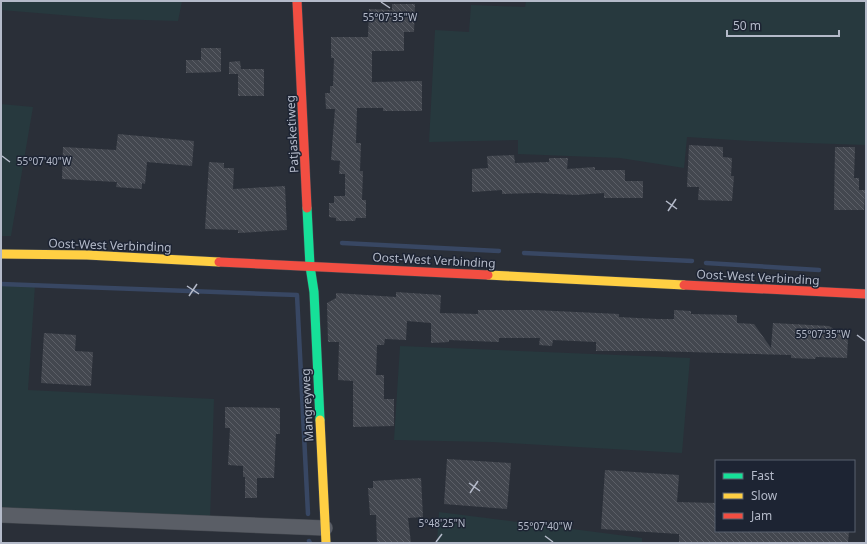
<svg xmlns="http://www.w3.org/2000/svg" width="867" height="544" font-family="'Noto Sans',sans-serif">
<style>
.grass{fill:#27393e}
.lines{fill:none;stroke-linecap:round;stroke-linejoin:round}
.stream{stroke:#384763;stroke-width:4.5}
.building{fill:url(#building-back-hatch)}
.street-casing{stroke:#464a51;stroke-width:16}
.fast-casing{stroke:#464a51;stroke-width:10}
.slow-casing{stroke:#464a51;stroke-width:10}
.jam-casing{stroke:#464a51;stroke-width:10}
.street{stroke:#5a5e66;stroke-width:15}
.fast{stroke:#16e098;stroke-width:9}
.slow{stroke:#ffcf43;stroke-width:9}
.jam{stroke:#f24e42;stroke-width:9}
.ticks{fill:none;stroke:#b4bac9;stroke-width:1.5}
.labels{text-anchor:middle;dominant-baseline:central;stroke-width:3;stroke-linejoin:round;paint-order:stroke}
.street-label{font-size:12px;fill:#b4bac9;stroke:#1d2433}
.ticks-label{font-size:10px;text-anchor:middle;fill:#b4bac9;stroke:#1d2433;stroke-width:3;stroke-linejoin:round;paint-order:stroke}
</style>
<defs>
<pattern id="building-back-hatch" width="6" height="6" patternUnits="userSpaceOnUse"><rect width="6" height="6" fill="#43474f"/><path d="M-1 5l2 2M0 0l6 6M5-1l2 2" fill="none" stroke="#5c5f67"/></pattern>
</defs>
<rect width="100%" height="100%" fill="#2a2f38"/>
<!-- grass -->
<path class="grass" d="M 1,1 L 182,1 L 178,21 L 110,19 L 1,10 Z
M 526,1 L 866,1 L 866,145 L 750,141 L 687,137 L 684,168 L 620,158 L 518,154 L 518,140 L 429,142 L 435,30 L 469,32 L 471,5 L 525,7 Z
M 1,104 L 33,107 L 11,236 L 1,236 Z
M 1,284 L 35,285 L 28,390 L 214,399 L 210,520 L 1,510 Z
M 400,346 L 690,358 L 682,453 L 491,442 L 394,440 Z
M 439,512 L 642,538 L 642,543 L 437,543 Z"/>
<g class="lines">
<!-- stream -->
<path class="stream" d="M 342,243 L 499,251
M 524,253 L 692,261
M 706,263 L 819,270
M 1,284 L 297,295 L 308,514
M 309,541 L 310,543"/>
</g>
<!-- building -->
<path class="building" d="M 392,4 L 415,4 L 414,32 L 404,32 L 404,51 L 372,51 L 372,82 L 422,81 L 422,111 L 383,111 L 383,108 L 357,108 L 356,143 L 361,143 L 360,171 L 363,171 L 362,200 L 366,200 L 366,218 L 356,218 L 355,221 L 336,221 L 336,218 L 329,217 L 329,203 L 334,203 L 334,196 L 345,196 L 345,174 L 339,174 L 340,161 L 331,160 L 335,109 L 326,109 L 325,93 L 330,93 L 330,86 L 333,86 L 334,58 L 331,58 L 331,37 L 368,37 L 369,9 L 392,10 Z
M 201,48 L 221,48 L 221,72 L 186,73 L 186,60 L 201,60 Z
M 240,61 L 241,69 L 264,69 L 264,96 L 238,96 L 238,74 L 229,74 L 229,62 Z
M 118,134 L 194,141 L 192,166 L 147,162 L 145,184 L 142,183 L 142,189 L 116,187 L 117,182 L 62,179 L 63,147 L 116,150 Z
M 689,145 L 723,147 L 723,157 L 732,158 L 731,176 L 734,176 L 732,201 L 698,200 L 699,187 L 687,187 Z
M 835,147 L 855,147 L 854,178 L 859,178 L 859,190 L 865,190 L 864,210 L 834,210 Z
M 514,155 L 515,163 L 549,162 L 549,158 L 568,158 L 567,169 L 595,167 L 595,170 L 625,170 L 625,181 L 643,181 L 643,198 L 604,198 L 604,193 L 576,195 L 537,193 L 502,194 L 502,190 L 472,192 L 472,169 L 488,168 L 487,156 Z
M 209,162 L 224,163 L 224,168 L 234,168 L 233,189 L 285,186 L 287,230 L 238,233 L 238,230 L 205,229 Z
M 396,292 L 441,295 L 440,313 L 478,314 L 478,310 L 534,310 L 619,314 L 619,317 L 657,319 L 674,319 L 674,310 L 691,311 L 691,314 L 737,315 L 737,323 L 754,324 L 771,348 L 773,323 L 829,326 L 848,339 L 847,358 L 816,357 L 815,359 L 791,358 L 791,355 L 655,351 L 596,351 L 596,342 L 553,340 L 552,346 L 539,345 L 540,338 L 499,338 L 499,342 L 449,340 L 449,342 L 431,343 L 431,323 L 407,321 L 406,340 L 385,339 L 384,345 L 377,345 L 376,375 L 384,375 L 384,399 L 394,399 L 394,426 L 353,427 L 353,381 L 338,380 L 339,342 L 328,342 L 327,303 L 336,298 L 336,293 L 396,297 Z
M 44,333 L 76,335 L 75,351 L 93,352 L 91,386 L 41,383 Z
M 225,407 L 280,408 L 280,434 L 276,434 L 274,478 L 257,478 L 257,498 L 245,498 L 245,477 L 243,477 L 243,466 L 228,465 L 230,428 L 225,428 Z
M 447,459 L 511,463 L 507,509 L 444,504 Z
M 605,470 L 679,475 L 677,502 L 716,503 L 716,531 L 849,531 L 848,543 L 679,543 L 679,534 L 601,529 Z
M 421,478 L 423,517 L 408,518 L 411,543 L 377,543 L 376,515 L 370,515 L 368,488 L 373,488 L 373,481 Z"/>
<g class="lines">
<!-- street casing -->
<g class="street-casing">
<path id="street" d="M 1,515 L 325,528"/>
</g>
<!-- fast casing -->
<g class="fast-casing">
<path id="fast" d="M 307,208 L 310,266 L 314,292 L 320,420"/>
</g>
<!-- slow casing -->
<g class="slow-casing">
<path id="slow" d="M 1,254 L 87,255 L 219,262
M 488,275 L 684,285
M 320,420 L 326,543"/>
</g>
<!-- jam casing -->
<g class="jam-casing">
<path id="jam" d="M 297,1 L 307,208
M 219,262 L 488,275
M 684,285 L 866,294"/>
</g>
<!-- street -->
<use href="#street" class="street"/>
<!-- fast -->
<use href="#fast" class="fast"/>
<!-- slow -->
<use href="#slow" class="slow"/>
<!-- jam -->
<use href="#jam" class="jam"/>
</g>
<!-- ticks -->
<path class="ticks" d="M 381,2 L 390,8M 2,156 L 10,162M 666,201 L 677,209M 668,211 L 676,199M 187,286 L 199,294M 189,296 L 197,284M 857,335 L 865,341M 469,483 L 480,491M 470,493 L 478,481M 545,536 L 553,542M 436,542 L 442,534"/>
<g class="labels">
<!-- street labels -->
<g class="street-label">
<text transform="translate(292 134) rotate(-93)">Patjasketiweg</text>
<text transform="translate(110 245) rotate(2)">Oost-West Verbinding</text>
<text transform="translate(434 260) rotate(3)">Oost-West Verbinding</text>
<text transform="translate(758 277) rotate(3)">Oost-West Verbinding</text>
<text transform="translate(307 405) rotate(-93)">Mangreyweg</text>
</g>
</g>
<g class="ticks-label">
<text x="390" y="21">55°07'35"W</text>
<text x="44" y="165">55°07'40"W</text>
<text x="823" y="338">55°07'35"W</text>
<text x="442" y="527">5°48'25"N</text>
<text x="545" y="530">55°07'40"W</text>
</g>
<!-- border -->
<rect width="867" height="544" fill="none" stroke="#b4bac9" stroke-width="4"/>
<!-- legend -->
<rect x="715" y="460" width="140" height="72" fill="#1d2433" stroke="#59606f"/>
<rect x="723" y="473" width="20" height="6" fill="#16e098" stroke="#59606f"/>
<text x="751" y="480" font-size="12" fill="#b4bac9">Fast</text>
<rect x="723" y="493" width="20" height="6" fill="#ffcf43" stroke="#59606f"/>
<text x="751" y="500" font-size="12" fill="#b4bac9">Slow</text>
<rect x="723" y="513" width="20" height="6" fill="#f24e42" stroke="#59606f"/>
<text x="751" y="520" font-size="12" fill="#b4bac9">Jam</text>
<!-- scale -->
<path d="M727 30v6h112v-6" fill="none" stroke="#b4bac9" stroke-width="2"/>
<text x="733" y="30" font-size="12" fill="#b4bac9" stroke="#1d2433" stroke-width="3" paint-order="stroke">50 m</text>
</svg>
